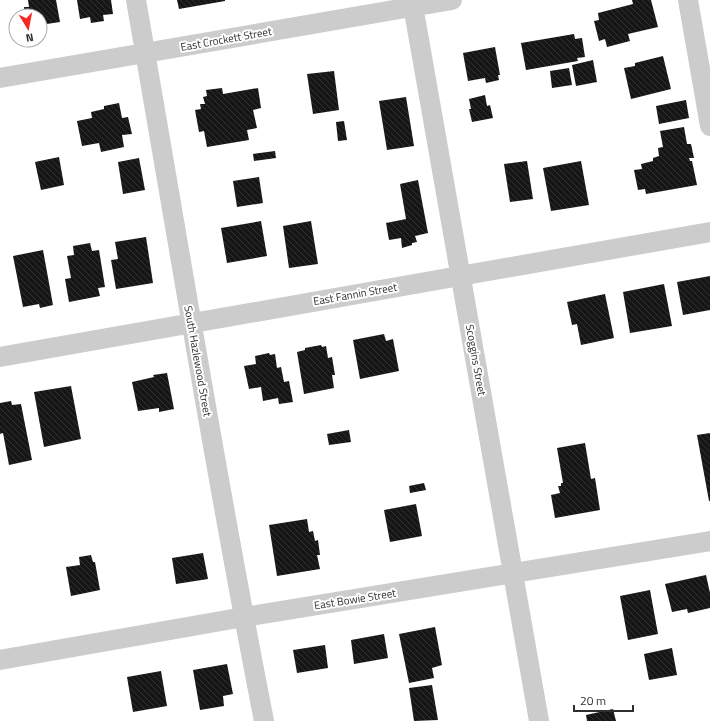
<svg xmlns="http://www.w3.org/2000/svg" width="710" height="721" font-family="'Titillium Web',sans-serif">
<style>
.building{fill:url(#building-back-hatch)}
.lines{fill:none;stroke-linecap:round;stroke-linejoin:round}
.minor{stroke:#ccc;stroke-width:20}
.labels{text-anchor:middle;dominant-baseline:central;stroke-width:4;stroke-linejoin:round;paint-order:stroke}
.street-label{font-size:11px;fill:#2f2f2f;stroke:#fff}
</style>
<defs>
<pattern id="building-back-hatch" width="6" height="6" patternUnits="userSpaceOnUse"><rect width="6" height="6" fill="#161616"/><path d="M-1 5l2 2M0 0l6 6M5-1l2 2" fill="none" stroke="#303030"/></pattern>
</defs>
<rect width="100%" height="100%" fill="#fff"/>
<!-- building -->
<path class="building" d="M 28,0 L 56,0 L 60,22 L 40,25 L 40,16 L 25,16 L 24,7 L 29,7 Z
M 77,0 L 111,0 L 113,14 L 103,15 L 104,21 L 91,23 L 90,17 L 80,19 Z
M 177,0 L 225,0 L 225,1 L 179,9 Z
M 632,0 L 651,0 L 658,27 L 628,34 L 630,41 L 607,47 L 605,39 L 599,41 L 594,21 L 599,20 L 598,13 L 633,4 Z
M 574,34 L 575,39 L 582,38 L 585,57 L 577,58 L 578,61 L 526,70 L 521,43 Z
M 495,47 L 500,75 L 498,75 L 499,80 L 486,83 L 485,78 L 468,81 L 463,53 Z
M 663,56 L 671,89 L 631,99 L 624,68 L 635,66 L 635,63 Z
M 593,60 L 597,82 L 576,86 L 572,65 Z
M 569,68 L 572,85 L 552,88 L 550,71 Z
M 334,71 L 339,110 L 313,114 L 307,74 Z
M 222,88 L 223,94 L 258,88 L 261,108 L 253,110 L 257,128 L 247,130 L 249,140 L 207,147 L 204,131 L 199,132 L 195,110 L 201,109 L 200,104 L 205,104 L 203,97 L 207,96 L 206,90 Z
M 485,95 L 487,106 L 490,105 L 493,118 L 472,122 L 469,109 L 471,109 L 469,99 Z
M 406,97 L 414,146 L 387,150 L 379,101 Z
M 686,100 L 689,118 L 659,124 L 656,106 Z
M 119,103 L 122,118 L 128,117 L 132,134 L 122,135 L 124,147 L 101,152 L 99,143 L 82,146 L 77,121 L 92,118 L 91,112 L 104,109 L 104,106 Z
M 344,121 L 347,140 L 338,141 L 336,122 Z
M 684,127 L 687,144 L 691,144 L 694,158 L 689,158 L 690,161 L 692,161 L 697,185 L 646,194 L 645,189 L 638,190 L 634,170 L 642,169 L 641,164 L 653,161 L 653,158 L 659,156 L 658,148 L 663,147 L 660,131 Z
M 275,151 L 276,158 L 254,161 L 253,154 Z
M 59,157 L 64,185 L 41,190 L 35,162 Z
M 139,158 L 145,190 L 123,194 L 118,162 Z
M 527,161 L 533,199 L 510,202 L 504,164 Z
M 581,161 L 589,205 L 551,211 L 543,168 Z
M 259,177 L 263,203 L 237,207 L 233,181 Z
M 418,180 L 428,233 L 415,236 L 417,242 L 412,243 L 412,245 L 402,248 L 401,238 L 389,240 L 386,223 L 406,219 L 400,184 Z
M 261,221 L 267,256 L 227,263 L 221,228 Z
M 311,221 L 318,264 L 289,268 L 283,226 Z
M 146,237 L 153,283 L 116,289 L 111,260 L 118,259 L 115,242 Z
M 90,243 L 92,251 L 99,250 L 105,287 L 98,288 L 100,296 L 69,302 L 65,279 L 71,278 L 67,256 L 74,255 L 73,246 Z
M 43,250 L 53,305 L 40,308 L 39,304 L 23,307 L 13,256 Z
M 710,276 L 710,310 L 683,315 L 677,282 Z
M 664,284 L 672,326 L 630,333 L 623,292 Z
M 605,294 L 614,338 L 581,345 L 577,324 L 572,325 L 567,302 Z
M 384,334 L 386,341 L 393,339 L 399,371 L 360,379 L 353,340 Z
M 321,345 L 322,347 L 326,346 L 328,358 L 332,357 L 335,375 L 332,375 L 334,388 L 304,394 L 297,352 L 305,350 L 305,348 Z
M 269,353 L 270,355 L 275,354 L 277,368 L 281,367 L 284,382 L 289,381 L 293,402 L 279,404 L 278,398 L 263,401 L 261,387 L 249,389 L 244,366 L 256,364 L 255,356 Z
M 167,373 L 174,409 L 159,412 L 159,408 L 138,411 L 132,382 L 154,377 L 153,375 Z
M 71,386 L 81,439 L 44,447 L 34,392 Z
M 11,401 L 12,405 L 21,404 L 32,460 L 9,465 L 3,433 L 0,434 L 0,403 Z
M 349,430 L 351,442 L 329,445 L 327,434 Z
M 710,433 L 710,501 L 709,501 L 697,435 Z
M 585,443 L 591,479 L 595,478 L 600,510 L 555,518 L 551,495 L 560,493 L 558,486 L 561,486 L 561,483 L 563,483 L 557,448 Z
M 424,483 L 426,490 L 410,493 L 409,486 Z
M 416,504 L 422,536 L 390,542 L 384,510 Z
M 307,519 L 309,532 L 313,531 L 315,541 L 318,540 L 320,555 L 317,555 L 320,569 L 277,576 L 269,525 Z
M 203,553 L 208,579 L 176,584 L 172,558 Z
M 91,555 L 93,562 L 95,562 L 100,590 L 71,596 L 66,567 L 80,565 L 79,557 Z
M 706,575 L 710,593 L 710,608 L 688,613 L 687,609 L 672,612 L 665,584 Z
M 650,590 L 658,634 L 628,640 L 620,596 Z
M 435,627 L 442,665 L 432,668 L 434,678 L 409,683 L 399,634 Z
M 384,634 L 388,658 L 354,664 L 351,640 Z
M 325,645 L 328,668 L 297,673 L 293,650 Z
M 672,648 L 677,675 L 649,680 L 644,654 Z
M 227,664 L 233,694 L 223,696 L 224,706 L 200,710 L 193,670 Z
M 161,671 L 167,706 L 133,712 L 127,677 Z
M 432,685 L 438,720 L 414,721 L 409,688 Z
M 613,709 L 616,721 L 587,721 L 586,715 Z"/>
<g class="lines">
<!-- minor -->
<path class="minor" d="M 136,0 C 178,241 217,481 264,721
M 412,0 L 539,721
M 688,0 L 710,126
M 0,78 L 452,0
M 0,357 L 710,232
M 0,660 L 244,617 L 710,541"/>
</g>
<g class="labels">
<!-- street labels -->
<g class="street-label">
<text transform="translate(226 39) rotate(-10)">East Crockett Street</text>
<text transform="translate(355 294) rotate(-10)">East Fannin Street</text>
<text transform="translate(476 360) rotate(80)">Scoggins Street</text>
<text transform="translate(198 361) rotate(80)">South Hazlewood Street</text>
<text transform="translate(355 599) rotate(-9)">East Bowie Street</text>
</g>
</g>
<!-- north arrow -->
<g transform="translate(28 28) rotate(170)"><circle r="19" fill="#ffffff" stroke="#acacac"/>
<path d="M0-3L7 15L0 10L-7 15Z" fill="#f42922"/>
<text y="-6" font-size="11" font-weight="bold" text-anchor="middle" fill="#2f2f2f">N</text>
</g>
<!-- scale -->
<path d="M574 705v6h59v-6" fill="none" stroke="#2f2f2f" stroke-width="2"/>
<text x="580" y="705" font-size="12" fill="#2f2f2f" stroke="#ffffff" stroke-width="3" paint-order="stroke">20 m</text>
</svg>
